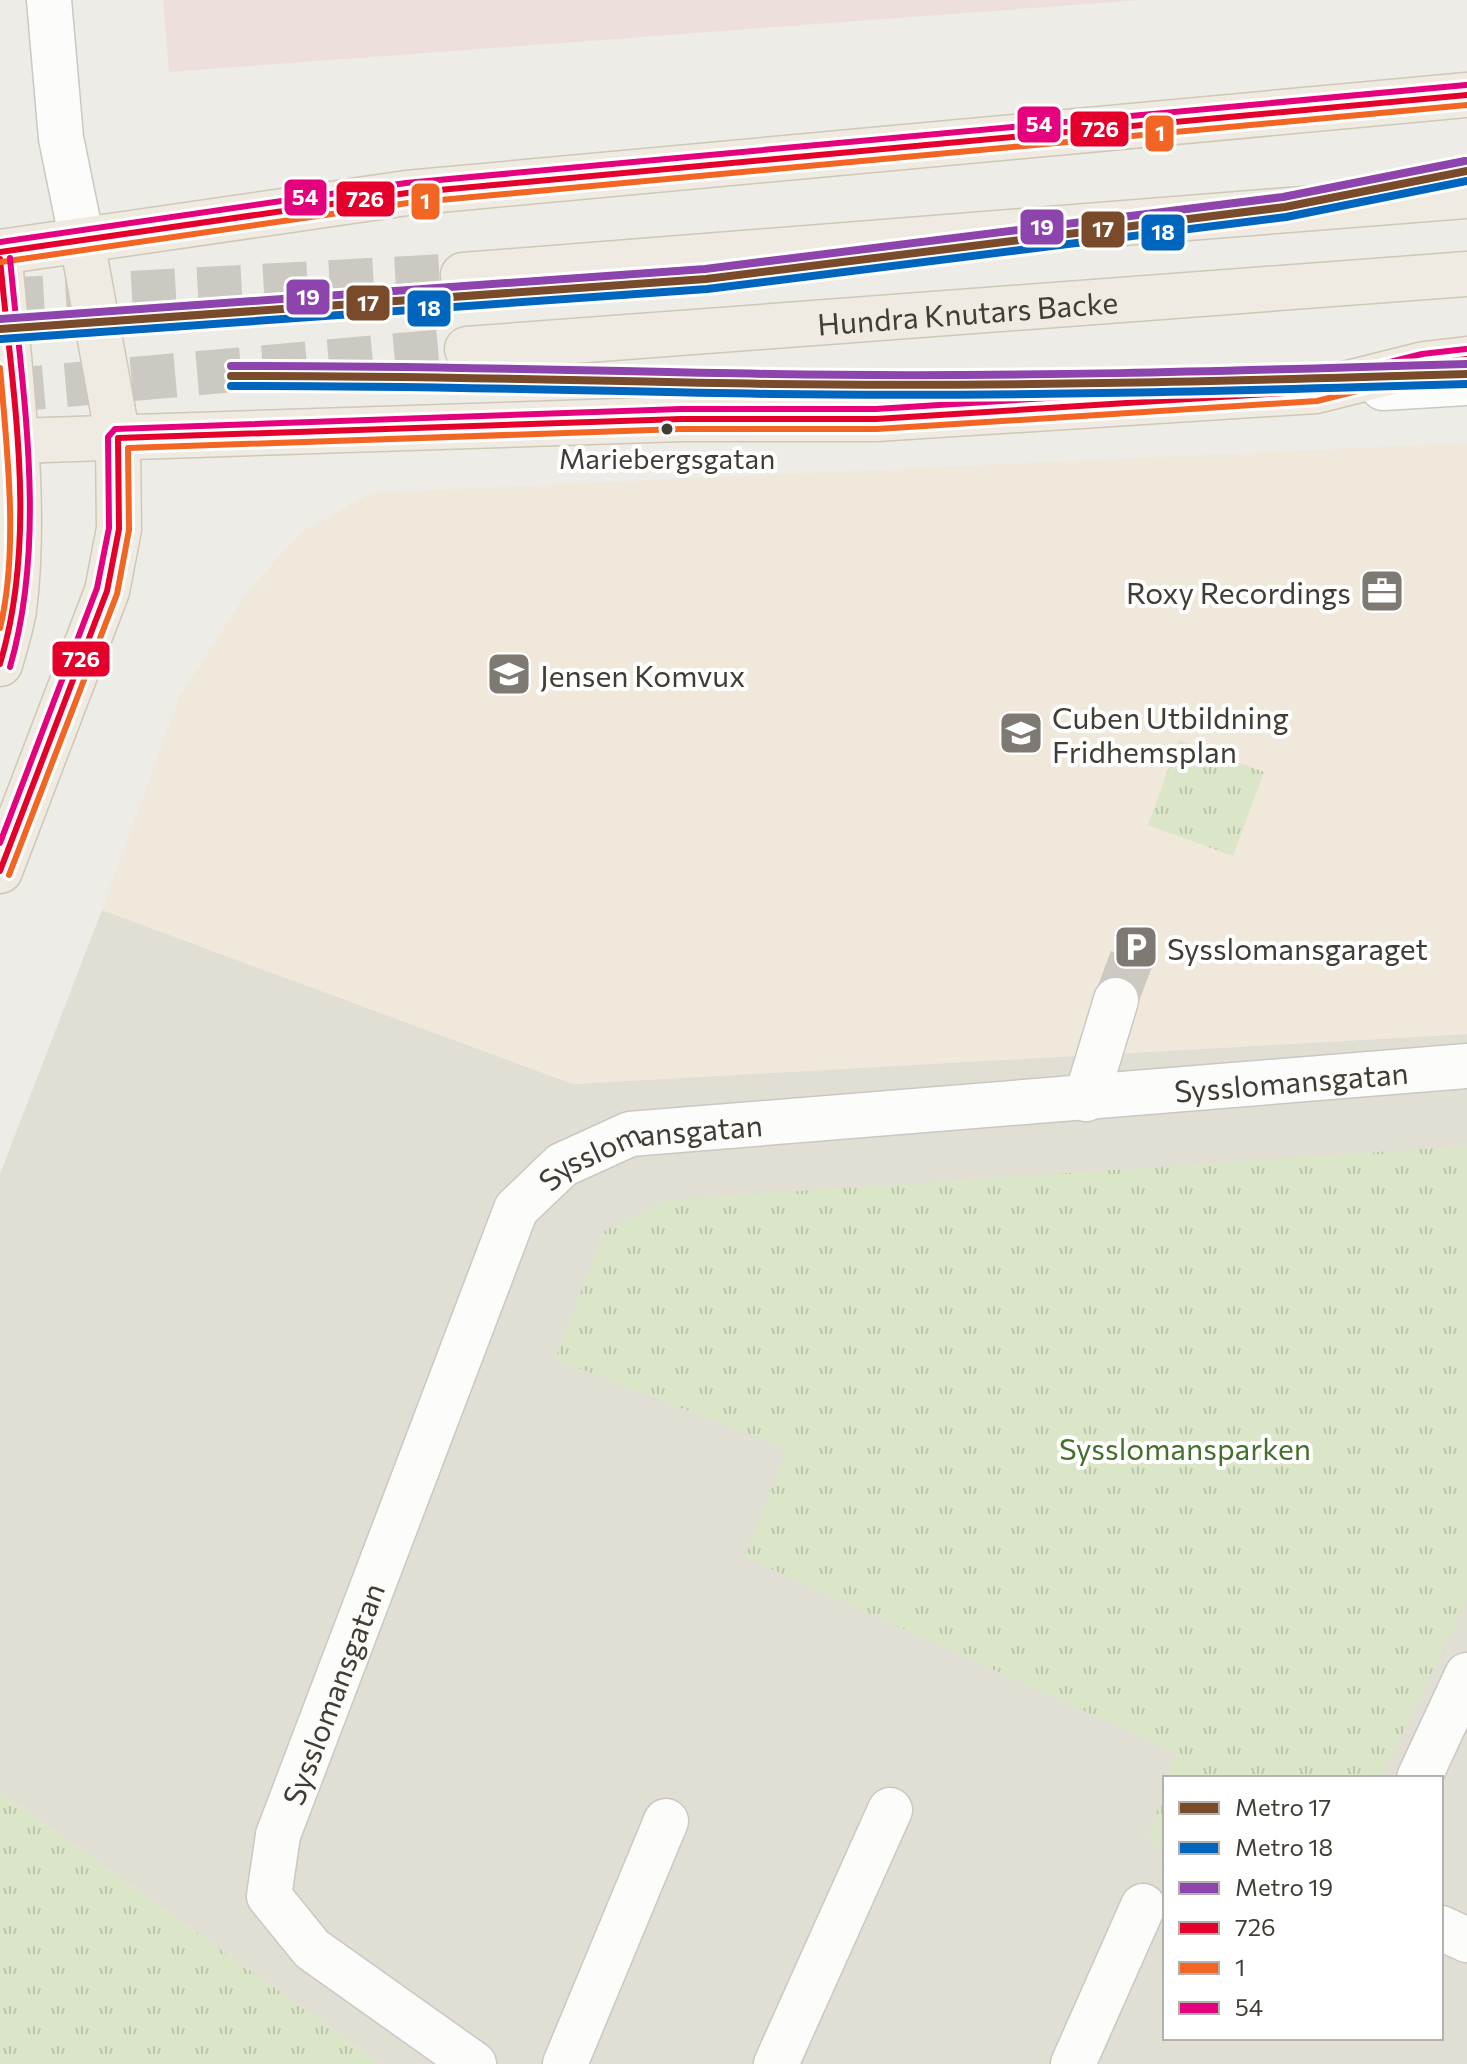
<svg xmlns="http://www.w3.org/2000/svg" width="1467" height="2064" font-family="Commissioner,sans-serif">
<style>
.residential{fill:#e1ded4;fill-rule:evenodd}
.commercial{fill:#f0e8da}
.medical{fill:#ede0dc}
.park{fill:url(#park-tufts)}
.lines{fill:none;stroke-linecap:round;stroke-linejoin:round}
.minor-tunnel{stroke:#ccc9c3;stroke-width:44;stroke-dasharray:44 22;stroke-linecap:butt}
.major-tunnel{stroke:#ccc9c3;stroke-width:44;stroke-dasharray:44 22;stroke-linecap:butt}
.minor-casing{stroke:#cac8c3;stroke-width:47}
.major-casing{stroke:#cfc8b6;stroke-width:47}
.minor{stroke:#fcfcfb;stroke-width:44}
.major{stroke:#efebe2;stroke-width:44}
.bus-1-casing{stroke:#fff;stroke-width:12}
.bus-2-casing{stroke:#fff;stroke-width:12}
.bus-3-casing{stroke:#fff;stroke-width:12}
.bus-1{stroke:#e4002b;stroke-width:6}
.bus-2{stroke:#f26522;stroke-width:6}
.bus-3{stroke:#e5007d;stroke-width:6}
.metro-1-casing{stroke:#fff;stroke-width:14}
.metro-2-casing{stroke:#fff;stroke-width:14}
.metro-3-casing{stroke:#fff;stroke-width:14}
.metro-1{stroke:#7a4b2a;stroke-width:8}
.metro-2{stroke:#0065bd;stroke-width:8}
.metro-3{stroke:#8e44ad;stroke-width:8}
.bus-dot{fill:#423d34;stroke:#fff;stroke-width:3}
.labels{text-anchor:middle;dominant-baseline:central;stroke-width:8;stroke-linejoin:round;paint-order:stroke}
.bus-label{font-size:28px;fill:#423d34;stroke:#fff}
.street-label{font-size:30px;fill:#423d34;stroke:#fff}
.poi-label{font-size:30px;fill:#423d34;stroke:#fff;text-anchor:start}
.park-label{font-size:30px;fill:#456f2d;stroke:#fff}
.line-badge{stroke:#fff;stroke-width:3}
.badge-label{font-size:22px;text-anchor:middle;font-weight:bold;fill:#fff}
</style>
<defs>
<pattern id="park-tufts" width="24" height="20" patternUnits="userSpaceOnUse" patternTransform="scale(2)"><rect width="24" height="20" fill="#dbe6c8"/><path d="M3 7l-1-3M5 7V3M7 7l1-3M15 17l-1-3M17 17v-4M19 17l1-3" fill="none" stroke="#bdc6ac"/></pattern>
</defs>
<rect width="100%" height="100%" fill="#eeece7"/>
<!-- residential -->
<path class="residential" d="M 102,910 L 573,1084 L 1467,1034 L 1467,2064 L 381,2064 L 0,1792 L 0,1174 ZM 1165,1778 L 1441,1778 L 1441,2038 L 1165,2038 Z"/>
<!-- commercial -->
<path class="commercial" d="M 1467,443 L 1467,1034 L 573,1084 L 102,910 L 180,696 L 247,592 L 300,533 L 371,493 Z"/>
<!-- medical -->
<path class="medical" d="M 163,0 L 1142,0 L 169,72 Z"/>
<!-- park -->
<path class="park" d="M 1179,740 L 1264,772 L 1233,856 L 1148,825 Z
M 1467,1146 L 1467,1600 L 1381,1778 L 1167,1778 L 1175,1752 L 745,1557 L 787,1449 L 555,1359 L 604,1231 L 666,1200 Z
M 1165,1785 L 1165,1848 L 1148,1840 Z
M 0,1792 L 381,2064 L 0,2064 Z"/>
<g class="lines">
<!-- minor-tunnel -->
<path class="minor-tunnel" d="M 1116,1000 L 1136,947"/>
<!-- major-tunnel -->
<path class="major-tunnel" d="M 0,300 L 463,275
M 0,391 L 467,349"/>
<!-- minor casing -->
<g class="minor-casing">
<g id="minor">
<path d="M 49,0 L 61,138 L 82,241"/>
<path d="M 1383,388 L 1467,383"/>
<path d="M 1086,1099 L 1116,1000"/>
<path d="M 1419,1778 L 1467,1675"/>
<path d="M 1441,1928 L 1467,1940"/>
<path id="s1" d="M 474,2064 L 312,1949 L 269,1896 L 278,1835 L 516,1209 L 562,1165 L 630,1134 L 1467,1066"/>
<path d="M 565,2064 L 666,1821"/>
<path d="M 776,2064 L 890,1810"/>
<path d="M 1073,2064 L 1143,1906"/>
</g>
</g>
<!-- major casing -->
<g class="major-casing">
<g id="major">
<path d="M 0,252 L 407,193 L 1467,95"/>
<path d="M 0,259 C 9,371 28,499 14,610 C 11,628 5,647 0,664"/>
<path d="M 463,275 L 1467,196"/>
<path id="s2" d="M 467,349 L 1467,274"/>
<path d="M 15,441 L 681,419 L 876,419 L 1316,391 L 1424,364 L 1467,359"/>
<path d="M 0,871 L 107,591 L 119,529 L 118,438 L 82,241"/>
</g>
</g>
<!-- minor -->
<use href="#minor" class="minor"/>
<!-- major -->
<use href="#major" class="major"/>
<!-- bus-1 casing -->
<g class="bus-1-casing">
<path id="bus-1" d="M 0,252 L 407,193 L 1467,95
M 0,259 C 12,392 39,534 0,664
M 118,438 L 681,419 L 876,419 L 1316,391 L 1424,364 L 1467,359
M 0,871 L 107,591 L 119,529 L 118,438"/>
</g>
<!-- bus-2 casing -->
<g class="bus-2-casing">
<path id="bus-2" d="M 1,262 L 408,203 L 1467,105
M 0,368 C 7,448 19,550 0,628
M 9,875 L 117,594 L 129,530 L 128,448 L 681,429 L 877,429 L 1317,401 L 1426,374 L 1467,369"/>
</g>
<!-- bus-3 casing -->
<g class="bus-3-casing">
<path id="bus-3" d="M 0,242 L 406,183 L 1466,85
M 10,667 C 48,535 22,392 10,258
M 0,843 L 97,588 L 109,528 L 108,437 L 115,429 L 681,409 L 876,409 L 1314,381 L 1422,354 L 1466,349"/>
</g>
<!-- bus-1 -->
<use href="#bus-1" class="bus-1"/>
<!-- bus-2 -->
<use href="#bus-2" class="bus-2"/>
<!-- bus-3 -->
<use href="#bus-3" class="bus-3"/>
<!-- metro-1 casing -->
<g class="metro-1-casing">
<path id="metro-1" d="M 0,329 L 706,279 L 1285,207 L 1467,171
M 231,376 C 411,375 591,381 771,384 C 1003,387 1235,381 1467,374"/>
</g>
<!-- metro-2 casing -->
<g class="metro-2-casing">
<path id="metro-2" d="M 1,339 L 707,289 L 1286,217 L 1467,181
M 231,386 C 411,385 591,391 771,394 C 1003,397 1235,391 1467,384"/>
</g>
<!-- metro-3 casing -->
<g class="metro-3-casing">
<path id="metro-3" d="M 0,319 L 705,269 L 1283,197 L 1465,161
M 231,366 C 411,365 591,371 771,374 C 1003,378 1235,371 1467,364"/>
</g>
<!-- metro-1 -->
<use href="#metro-1" class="metro-1"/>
<!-- metro-2 -->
<use href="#metro-2" class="metro-2"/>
<!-- metro-3 -->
<use href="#metro-3" class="metro-3"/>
</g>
<!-- icons -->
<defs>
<g id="office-square" transform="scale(2.3)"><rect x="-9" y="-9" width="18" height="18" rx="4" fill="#7e7a73" stroke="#fff"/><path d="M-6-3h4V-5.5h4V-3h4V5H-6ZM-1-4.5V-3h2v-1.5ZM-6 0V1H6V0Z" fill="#fff"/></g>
<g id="school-square" transform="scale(2.3)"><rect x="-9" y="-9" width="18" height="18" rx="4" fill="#7e7a73" stroke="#fff"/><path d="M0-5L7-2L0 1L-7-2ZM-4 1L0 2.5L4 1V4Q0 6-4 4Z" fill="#fff"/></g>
<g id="parking-square" transform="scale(2.3)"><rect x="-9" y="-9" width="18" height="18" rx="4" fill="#7e7a73" stroke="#fff"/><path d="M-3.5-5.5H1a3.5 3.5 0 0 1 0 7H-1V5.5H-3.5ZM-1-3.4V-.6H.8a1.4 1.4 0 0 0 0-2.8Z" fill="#fff"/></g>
</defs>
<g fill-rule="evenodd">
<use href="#office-square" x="1382" y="591"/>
<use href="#school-square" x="509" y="674"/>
<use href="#school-square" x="1021" y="733"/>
<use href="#parking-square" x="1136" y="947"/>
</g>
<!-- markers -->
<circle class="bus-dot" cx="667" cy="429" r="7"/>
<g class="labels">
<!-- bus labels -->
<g class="bus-label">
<text x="667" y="458">Mariebergsgatan</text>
</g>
<!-- street labels -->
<g class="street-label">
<text stroke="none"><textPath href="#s2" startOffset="502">Hundra Knutars Backe</textPath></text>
<text stroke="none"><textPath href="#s1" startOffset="1800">Sysslomansgatan</textPath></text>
<text stroke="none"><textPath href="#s1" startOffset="1152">Sysslomansgatan</textPath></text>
<text stroke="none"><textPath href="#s1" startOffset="480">Sysslomansgatan</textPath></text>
</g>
<!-- poi labels -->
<g class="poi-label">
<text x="1351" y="591" text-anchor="end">Roxy Recordings</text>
<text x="540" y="674">Jensen Komvux</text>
<text x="1052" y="716">Cuben Utbildning<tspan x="1052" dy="34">Fridhemsplan</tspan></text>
<text x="1167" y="947">Sysslomansgaraget</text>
</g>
<!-- park labels -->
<g class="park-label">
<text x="1185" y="1447">Sysslomansparken</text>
</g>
</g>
<g class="line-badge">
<rect x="1016" y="105" width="46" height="39" rx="8" fill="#e5007d"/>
<rect x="1069" y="110" width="61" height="38" rx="8" fill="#e4002b"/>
<rect x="1144" y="114" width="31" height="39" rx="8" fill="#f26522"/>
<rect x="283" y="178" width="45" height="39" rx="8" fill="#e5007d"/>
<rect x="335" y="180" width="61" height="38" rx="8" fill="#e4002b"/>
<rect x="410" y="182" width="31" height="39" rx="8" fill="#f26522"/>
<rect x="1019" y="208" width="46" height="38" rx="8" fill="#8e44ad"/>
<rect x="1080" y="210" width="46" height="39" rx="8" fill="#7a4b2a"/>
<rect x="1140" y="213" width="46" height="39" rx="8" fill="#0065bd"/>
<rect x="285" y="278" width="46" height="38" rx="8" fill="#8e44ad"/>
<rect x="345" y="284" width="46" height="38" rx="8" fill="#7a4b2a"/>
<rect x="406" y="289" width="46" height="39" rx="8" fill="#0065bd"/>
<rect x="51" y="640" width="60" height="38" rx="8" fill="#e4002b"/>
</g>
<g class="badge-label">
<text x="1039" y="132">54</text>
<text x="1100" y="137">726</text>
<text x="1160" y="141">1</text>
<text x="305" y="205">54</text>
<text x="365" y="207">726</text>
<text x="425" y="209">1</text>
<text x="1042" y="235">19</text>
<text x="1103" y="237">17</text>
<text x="1163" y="240">18</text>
<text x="308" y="305">19</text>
<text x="368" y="311">17</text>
<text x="429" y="316">18</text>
<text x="81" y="667">726</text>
</g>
<!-- legend -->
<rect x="1163" y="1776" width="280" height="264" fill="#ffffff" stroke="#b3b1ae" stroke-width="2"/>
<rect x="1179" y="1802" width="40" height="12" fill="#7a4b2a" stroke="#b3b1ae" stroke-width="2"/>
<text x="1235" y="1816" font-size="24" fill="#423d34">Metro 17</text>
<rect x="1179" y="1842" width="40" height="12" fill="#0065bd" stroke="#b3b1ae" stroke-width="2"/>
<text x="1235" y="1856" font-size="24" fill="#423d34">Metro 18</text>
<rect x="1179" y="1882" width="40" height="12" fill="#8e44ad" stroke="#b3b1ae" stroke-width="2"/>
<text x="1235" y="1896" font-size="24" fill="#423d34">Metro 19</text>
<rect x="1179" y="1922" width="40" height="12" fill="#e4002b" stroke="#b3b1ae" stroke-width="2"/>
<text x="1235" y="1936" font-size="24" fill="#423d34">726</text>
<rect x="1179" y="1962" width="40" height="12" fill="#f26522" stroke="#b3b1ae" stroke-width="2"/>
<text x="1235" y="1976" font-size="24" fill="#423d34">1</text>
<rect x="1179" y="2002" width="40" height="12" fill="#e5007d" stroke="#b3b1ae" stroke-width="2"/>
<text x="1235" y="2016" font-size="24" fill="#423d34">54</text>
</svg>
